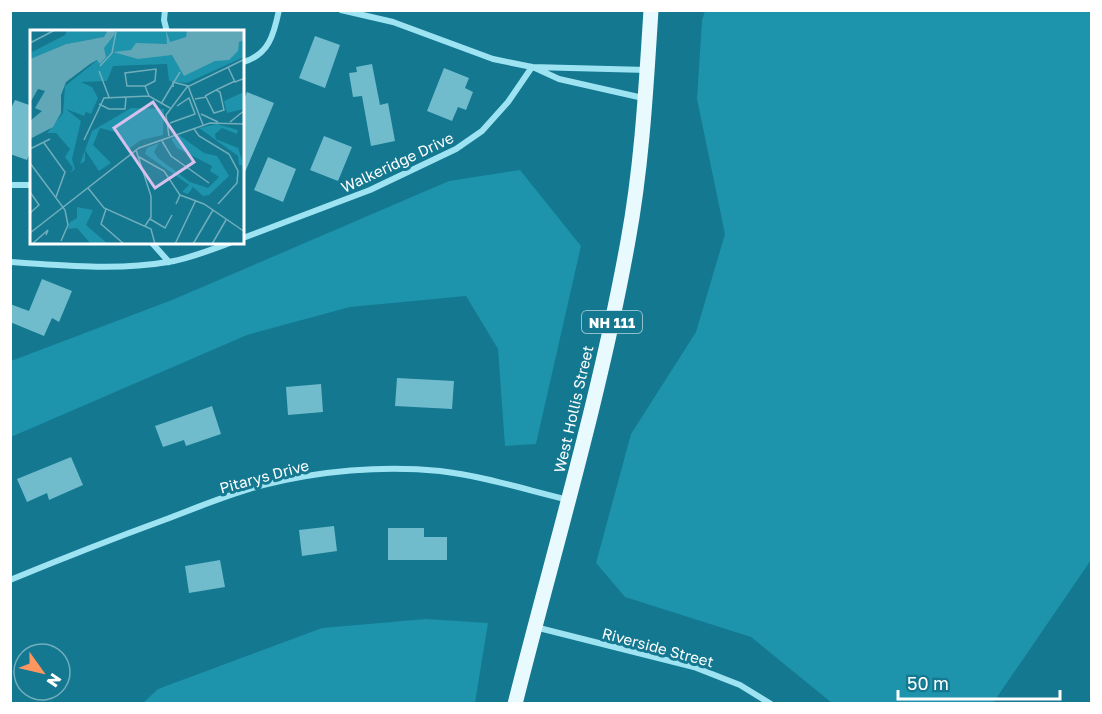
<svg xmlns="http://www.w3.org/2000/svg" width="1102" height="714" font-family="'Golos Text',sans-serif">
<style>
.green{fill:#1d93ac}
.building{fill:#70bccc}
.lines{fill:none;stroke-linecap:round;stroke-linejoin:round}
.street{stroke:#9ee3f2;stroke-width:6}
.primary{stroke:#e9faff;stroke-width:15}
.labels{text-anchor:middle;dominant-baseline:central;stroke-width:6;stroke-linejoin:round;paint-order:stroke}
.shield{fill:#137890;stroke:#b8d6de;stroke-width:1.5}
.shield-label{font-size:14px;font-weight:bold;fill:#fff}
.street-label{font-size:15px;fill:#fff;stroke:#137890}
.inset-road{fill:none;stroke:#71aebc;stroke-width:1.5}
.view{fill:#d7c0ec;fill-opacity:0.15;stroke:#d7c0ec;stroke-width:3}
.inset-edge{fill:none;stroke:#fff;stroke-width:3}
</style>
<rect width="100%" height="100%" fill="#137890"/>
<!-- green -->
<path class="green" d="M 705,11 L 1091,11 L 1091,560 L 993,703 L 832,703 L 751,637 L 625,597 L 596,563 L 631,434 L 696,332 L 725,234 L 697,99 L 702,20 Z
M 520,170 L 581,246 L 536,444 L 505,446 L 498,349 L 466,296 L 350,307 L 247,335 L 11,437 L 11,361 L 172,300 L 449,181 Z
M 426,619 L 488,623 L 475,703 L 143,703 L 158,689 L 322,628 Z"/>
<!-- building -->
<path class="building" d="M 315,36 L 340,45 L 325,88 L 299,78 Z
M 372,64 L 380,105 L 388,103 L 395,141 L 371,146 L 362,96 L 353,97 L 349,73 L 357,72 L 356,67 Z
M 444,68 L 469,78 L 465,88 L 473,92 L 466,110 L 458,107 L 452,121 L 427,111 Z
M 247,92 L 274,103 L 243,177 L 243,102 Z
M 15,100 L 32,106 L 32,148 L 27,160 L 10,154 L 10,110 Z
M 324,136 L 352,147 L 338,181 L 310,170 Z
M 268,157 L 296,169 L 283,202 L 254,190 Z
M 42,279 L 72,291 L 59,322 L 52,318 L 44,336 L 10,322 L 10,304 L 29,311 Z
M 397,378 L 454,381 L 452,409 L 395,406 Z
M 321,384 L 323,412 L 288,415 L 286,387 Z
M 212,406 L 221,434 L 186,446 L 184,440 L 163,447 L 155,426 Z
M 71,457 L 83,485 L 49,500 L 47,493 L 27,502 L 17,479 Z
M 334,526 L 337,551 L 302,556 L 299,530 Z
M 388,528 L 424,528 L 424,537 L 447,537 L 447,560 L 388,560 Z
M 220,560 L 225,587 L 189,593 L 185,566 Z"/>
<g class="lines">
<!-- street -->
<path class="street" d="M 165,10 L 164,20 L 167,32
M 341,10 L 393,22 L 493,59 L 532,67 L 647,70
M 243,62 C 269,55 274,34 279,10
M 535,68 L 559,79 L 643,98
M 10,185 L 32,185
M 243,238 L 370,190 L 456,149 L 482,131 L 508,102 L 532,67
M 152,243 L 169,262
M 10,262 C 63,265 116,271 168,262 C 189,259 210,250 230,243
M 10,580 C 61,559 112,539 164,520 C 196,508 229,494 263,485 C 319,471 382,465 440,471 C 483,476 527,490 569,500
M 535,627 L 694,667 L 740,685 L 771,704"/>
<!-- primary -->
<path class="primary" d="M 515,704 C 554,549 600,397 628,241 C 642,165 646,88 651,10"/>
</g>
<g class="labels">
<!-- shield labels -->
<rect class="shield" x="582" y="311" width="60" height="22" rx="4.5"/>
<g class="shield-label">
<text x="612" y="322">NH 111</text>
</g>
<!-- street labels -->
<g class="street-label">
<text transform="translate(397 162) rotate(-25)">Walkeridge Drive</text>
<text transform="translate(573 409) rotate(-77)">West Hollis Street</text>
<text transform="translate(264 476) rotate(-15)">Pitarys Drive</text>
<text transform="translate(658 647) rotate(15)">Riverside Street</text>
</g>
</g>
<!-- overview -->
<g transform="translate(30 30)">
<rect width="214" height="214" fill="#137890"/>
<path d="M 37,0 L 214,0 L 214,27 L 157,53 L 139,51 L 137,34 L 83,36 L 77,51 L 51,52 L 62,57 L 68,68 L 61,84 L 56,82 L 54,86 L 36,79 L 51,91 L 42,129 L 45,139 L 40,143 L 43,138 L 35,127 L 40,119 L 26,103 L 17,103 L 33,83 L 35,56 L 75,24 L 63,9 L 36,14 L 0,29 L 0,23 L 35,5 ZM 214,62 L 214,79 L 197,83 L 194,71 ZM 101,78 L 134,79 L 133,105 L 111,110 L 97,120 L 85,102 L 70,98 L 63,115 L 81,133 L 69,141 L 55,120 L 55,131 L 50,134 L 62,101 ZM 187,94 L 208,100 L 207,104 L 192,98 L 185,104 L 186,109 L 208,118 L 214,135 L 209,135 L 208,126 L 169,98 ZM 149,105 L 174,123 L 187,126 L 199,146 L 179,165 L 173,166 L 163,157 L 158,164 L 152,162 L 159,155 L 115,124 L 117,118 L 129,113 L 124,122 L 128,128 L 160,152 L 178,158 L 189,147 L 180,141 L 182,136 L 147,118 L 141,109 ZM 47,177 L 63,180 L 56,195 L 78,214 L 61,214 L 47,198 L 38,199 L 40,192 L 47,188 Z" fill="#1d93ac"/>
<path d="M 78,0 L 84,0 L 85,4 L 74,18 L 76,27 L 70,34 L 67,30 L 60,34 L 36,52 L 31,65 L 31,83 L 23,97 L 0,109 L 0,91 L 12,81 L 5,78 L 15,61 L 8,59 L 0,73 L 0,29 L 36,14 L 74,7 ZM 136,0 L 140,12 L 156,7 L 157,0 L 214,0 L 214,10 L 209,12 L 208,21 L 199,30 L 185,31 L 154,46 L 142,25 L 108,29 L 83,22 L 101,20 L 106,13 L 137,14 Z" fill="#60a7b8"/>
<path class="inset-road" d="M 0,13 L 25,0M 70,36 L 82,23 L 86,2M 198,37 L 205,52 L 215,48M 69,41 L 79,67M 115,56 L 125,51 L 126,39 L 95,43 L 97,56 L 115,56 L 119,66M 143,57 L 143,52 L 158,56 L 173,95M 186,60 L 205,51M 165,69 L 176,67 L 184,83 L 194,80 L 190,62 L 186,60 L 175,66M 69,74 L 79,79 L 95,79 L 96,67M 131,74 L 150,42M 171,84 L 188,92M 200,92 L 215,80M 140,93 L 165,84 L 159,68 L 147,76M 164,99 L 169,106 L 199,124 L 208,141 L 207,153 L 188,174M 139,106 L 136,85 L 157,57 L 215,29M 54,110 L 74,68 L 119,66 L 140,78M 132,111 L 141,126 L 179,153M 14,113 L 35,142 L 26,167M 0,119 L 20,109M 106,120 L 121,166 L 121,187 L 115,196M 109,127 L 134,141 L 150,165 L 146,174M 0,133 L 35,180 L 38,195 L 31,211M 58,158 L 74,178 L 121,199 L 125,214M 0,162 L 9,175 L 0,183M 150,165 L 174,174 L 215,202M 76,179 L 71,194 L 94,214M 120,189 L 135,198 L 142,185M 0,203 L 109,118 L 180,93 L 215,94M 2,214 L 18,200 L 16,205M 145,214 L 166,170M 163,214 L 183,180M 182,214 L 196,190"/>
<path class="view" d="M 123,72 L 164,132 L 125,158 L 84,98 Z"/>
<rect width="214" height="214" class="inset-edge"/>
</g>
<!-- border -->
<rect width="1102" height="714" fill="none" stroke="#ffffff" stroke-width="24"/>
<!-- north arrow -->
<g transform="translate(42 672) rotate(124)"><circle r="28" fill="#137890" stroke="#71aebc" stroke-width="1.5"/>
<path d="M0-4.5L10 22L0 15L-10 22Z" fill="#ff955f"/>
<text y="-9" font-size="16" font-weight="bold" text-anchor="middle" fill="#ffffff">N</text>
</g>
<!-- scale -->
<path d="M898 690v9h162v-9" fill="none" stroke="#ffffff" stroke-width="3"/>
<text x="907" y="690" font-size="18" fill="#ffffff" stroke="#137890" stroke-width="4.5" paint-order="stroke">50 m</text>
</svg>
